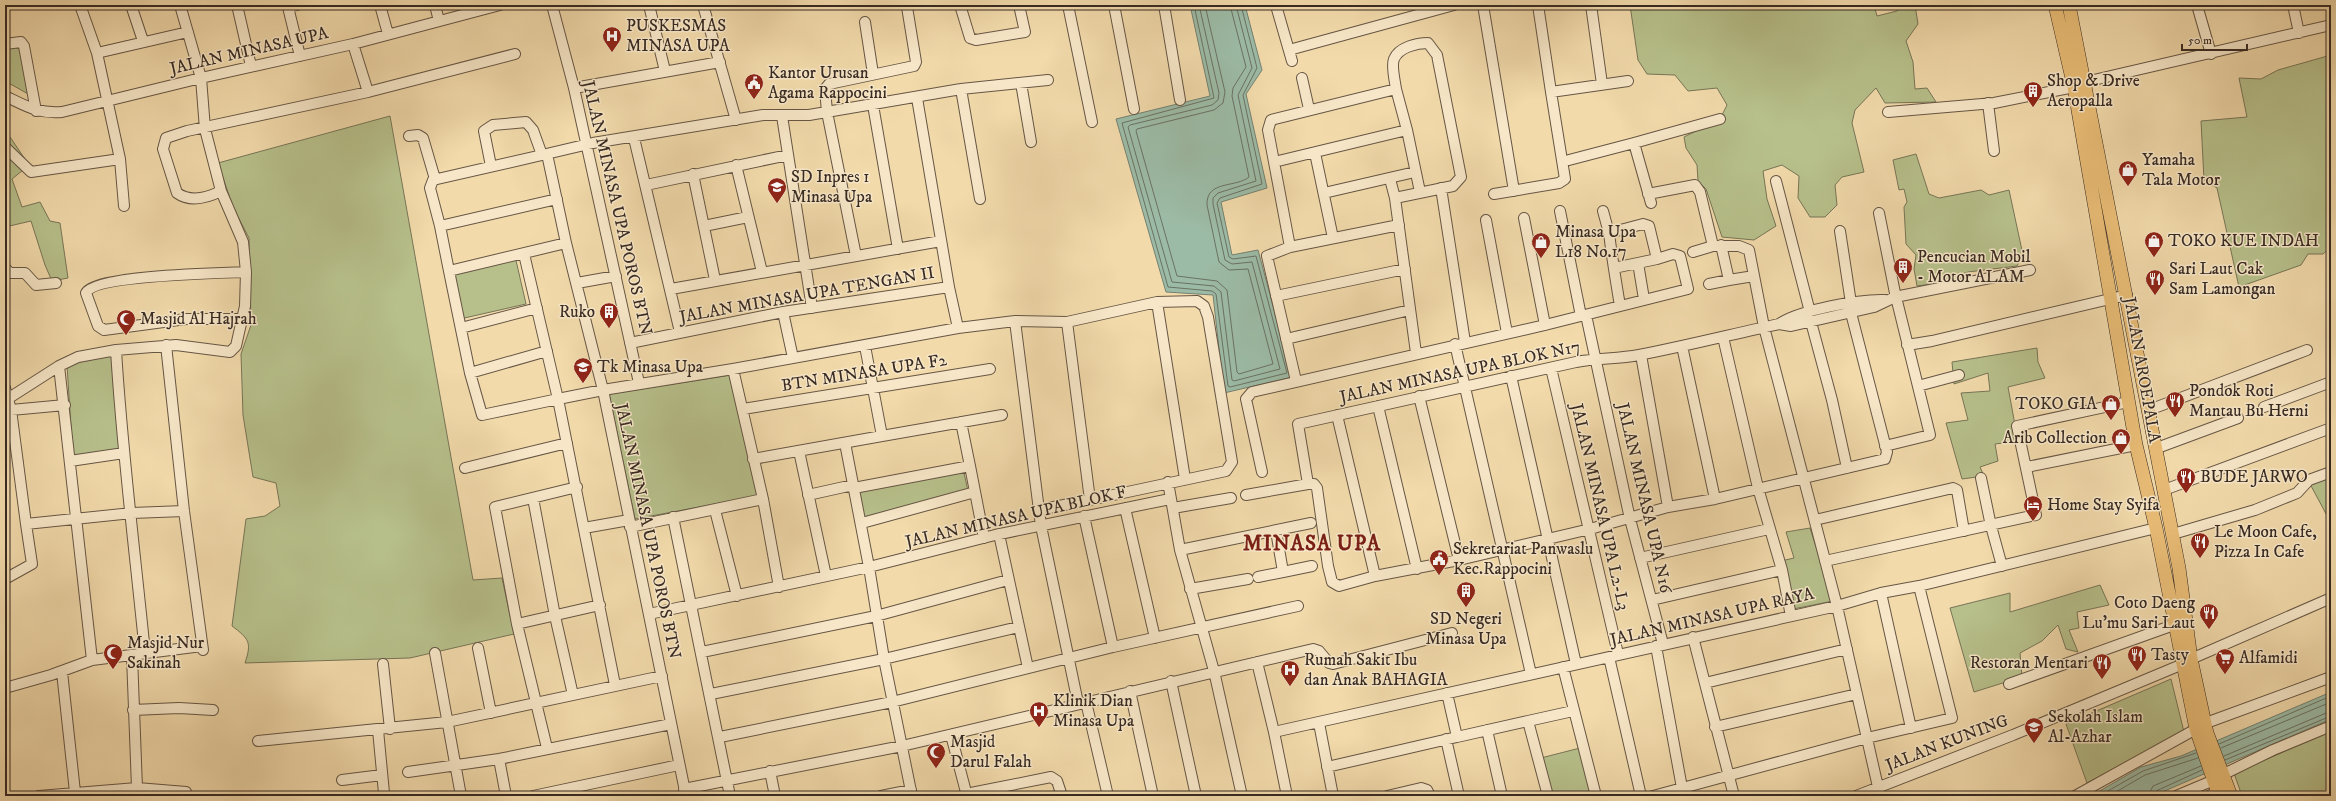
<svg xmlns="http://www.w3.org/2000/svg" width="2336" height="801" font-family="'IM FELL DW Pica',serif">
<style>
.green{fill:#b7c08b;stroke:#777557}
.water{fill:#9cbba6;stroke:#748172}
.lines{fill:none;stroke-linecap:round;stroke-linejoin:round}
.shore{stroke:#6a7264;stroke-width:1}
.minor-casing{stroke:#665645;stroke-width:12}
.major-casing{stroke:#372a23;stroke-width:14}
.minor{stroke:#f7e7c8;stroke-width:10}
.major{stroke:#e9bd76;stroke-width:13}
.labels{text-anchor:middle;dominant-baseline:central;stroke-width:3;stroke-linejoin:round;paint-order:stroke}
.poi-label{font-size:17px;fill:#372a23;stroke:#f7e7c8;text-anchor:start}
.street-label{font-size:17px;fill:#372a23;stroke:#f7e7c8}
.district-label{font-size:21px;font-weight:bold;letter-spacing:1px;fill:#7a1f14;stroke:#f7e7c8}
</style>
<rect width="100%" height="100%" fill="#f2daab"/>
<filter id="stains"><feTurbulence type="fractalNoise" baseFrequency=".005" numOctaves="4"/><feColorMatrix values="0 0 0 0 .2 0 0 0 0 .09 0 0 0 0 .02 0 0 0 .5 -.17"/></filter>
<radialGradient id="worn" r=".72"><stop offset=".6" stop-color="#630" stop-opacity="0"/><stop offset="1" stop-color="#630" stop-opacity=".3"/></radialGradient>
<!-- green -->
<path class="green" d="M 1630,5 L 1718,5 L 1746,8 L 1746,5 L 1874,5 L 1877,16 L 1897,11 L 1904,5 L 1915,5 L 1918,24 L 1906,41 L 1913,62 L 1915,89 L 1927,88 L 1936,102 L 1885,103 L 1876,88 L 1855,110 L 1852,123 L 1864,172 L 1842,177 L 1835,185 L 1837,205 L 1825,217 L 1810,217 L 1798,198 L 1799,176 L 1782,165 L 1763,171 L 1767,199 L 1776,226 L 1754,240 L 1722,237 L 1706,189 L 1698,181 L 1697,165 L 1686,148 L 1684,137 L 1720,119 L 1727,105 L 1717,88 L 1688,91 L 1675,75 L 1647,74 L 1638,60 Z
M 5,46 L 22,46 L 30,95 L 5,81 Z
M 2331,55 L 2331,247 L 2323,254 L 2308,254 L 2301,265 L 2239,287 L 2217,188 L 2204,180 L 2201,121 L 2247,117 L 2239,78 L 2261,79 L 2278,70 Z
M 390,116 L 473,580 L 502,578 L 514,634 L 410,658 L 245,663 C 252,642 249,639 232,626 L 246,519 L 265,516 L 280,506 L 276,483 L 253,477 L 243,415 L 241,354 L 251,325 L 249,238 L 233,207 L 218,163 Z
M 10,137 L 27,162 L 23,170 L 12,179 L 22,207 L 40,202 L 50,221 L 60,223 L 68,278 L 52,281 L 45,265 L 31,221 L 5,227 L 5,141 Z
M 1916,154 L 1929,194 L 1939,198 L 1981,190 L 1989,195 L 2009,190 L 2023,255 L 2017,266 L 1968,272 L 1932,284 L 1917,286 L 1914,269 L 1916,255 L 1906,244 L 1904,207 L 1907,202 L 1904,189 L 1899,190 L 1893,160 Z
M 515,256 L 526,304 L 460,319 L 449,271 Z
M 2037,348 L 2038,362 L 2045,378 L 2008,387 L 2018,441 L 1995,444 L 1998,461 L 1980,467 L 1984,476 L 1962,479 L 1946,423 L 1968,420 L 1961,393 L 1990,391 L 1988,373 L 1954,384 L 1952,362 Z
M 113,355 L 119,451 L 73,459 L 67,365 Z
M 731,375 L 758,496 L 635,519 L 609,394 Z
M 962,464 L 968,491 L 863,520 L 856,484 Z
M 2331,477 L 2331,523 L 2310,484 Z
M 1810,528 L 1833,601 L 1793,609 L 1781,561 L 1794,558 L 1786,532 Z
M 2100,585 L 2109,605 L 2077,612 L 2079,628 L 2069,630 L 2078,652 L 2066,649 L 2058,625 L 2042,641 L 2020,653 L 2022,677 L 1974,692 L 1950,608 L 2010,593 L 2010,612 Z
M 2171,679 L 2184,732 L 2087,783 L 2066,724 Z
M 2328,733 L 2331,744 L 2331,796 L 2242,796 L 2234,773 Z
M 1580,748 L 1591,796 L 1551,796 L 1541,758 Z"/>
<!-- water -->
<path class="water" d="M 1190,5 L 1245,5 L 1262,70 L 1246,94 L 1267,188 L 1221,202 L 1232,255 L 1258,250 L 1292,377 L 1224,393 L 1213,295 L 1166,292 L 1116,119 L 1210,96 Z
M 2331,692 L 2331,719 L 2153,796 L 2091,796 L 2141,767 L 2181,756 Z"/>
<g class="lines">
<!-- shore -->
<path class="shore" d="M 1194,5 L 1214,98 L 1122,123 L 1168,287 L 1212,291 L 1216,294 L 1228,386 L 1230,387 L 1287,373 L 1256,256 L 1233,259 L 1229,257 L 1217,203 L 1220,198 L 1262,184 L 1243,95 L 1257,68 L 1241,5
M 1199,5 L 1219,93 L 1218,100 L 1212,105 L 1130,125 L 1128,127 L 1172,282 L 1214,286 L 1221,292 L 1232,380 L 1234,381 L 1280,369 L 1252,262 L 1232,264 L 1225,260 L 1213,204 L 1213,198 L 1218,193 L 1256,181 L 1238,95 L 1252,68 L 1236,5
M 1205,5 L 1225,92 L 1223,103 L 1214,110 L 1137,129 L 1136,131 L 1177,276 L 1217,281 L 1227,290 L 1237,372 L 1239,374 L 1273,364 L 1248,269 L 1229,270 L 1219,262 L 1207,205 C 1206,180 1236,188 1249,177 L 1232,96 L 1233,88 L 1246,67 L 1230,5
M 2219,744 L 2331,696
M 2221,748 L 2331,702
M 2224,756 L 2331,711
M 2225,760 L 2331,716
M 2099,796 L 2143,771 L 2196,753
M 2109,796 L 2145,775 L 2198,758
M 2148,796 L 2153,786 L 2201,766
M 2153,796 L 2156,791 L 2202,770"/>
<!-- minor casing -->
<g class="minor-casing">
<path id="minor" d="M 80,5 L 97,53
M 131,5 L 143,41
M 237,5 L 251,66
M 297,5 L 288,7 L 300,56
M 380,5 L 388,34
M 435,5 L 439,21
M 552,5 L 574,88 L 639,383
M 649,5 L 665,71
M 703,5 L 736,120
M 960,5 L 970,38 L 976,40 L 1025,32 L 1019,5
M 1068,5 L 1092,122
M 1114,5 L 1134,109
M 1164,5 L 1180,100
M 1279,5 L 1277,9 L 1292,61
M 1483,5 L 1514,191
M 1538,5 L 1551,92 L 1628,81
M 1591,5 L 1602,84
M 2197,5 L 2211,54
M 2293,5 L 2299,33
M 865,22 L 873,74
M 5,44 L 21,42 L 24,46 L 36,111
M 1289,50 L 1454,5
M 1302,78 L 1309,109
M 2085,82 L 2331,25
M 1021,83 L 1031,142
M 574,88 L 720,62
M 961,89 L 980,199
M 1396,89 L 1407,130
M 368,92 L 515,54
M 5,96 C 26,106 38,114 62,112 L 201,78 L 353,44 L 500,5
M 917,98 L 949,287 L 958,328
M 1988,103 L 1994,151
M 873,105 L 898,249
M 1888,112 L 1994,103 L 2074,87
M 782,116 L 812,308
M 409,136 L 418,135 L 423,138 L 435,179
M 634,138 L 680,332
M 5,147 L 31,172 L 120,159
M 1315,153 L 1333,238
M 542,155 L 593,143 L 763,115 L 809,115 L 961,89 L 1048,80
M 1569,160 L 1634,143
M 1274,162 L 1268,130 L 1271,120 L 1396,89 C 1395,81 1391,66 1394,59 C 1399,47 1417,43 1428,43 L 1437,55 L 1461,177 L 1453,186 L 1395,198 L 1416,353
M 736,165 L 762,272
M 693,174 L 715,280
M 1390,179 L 1395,198
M 1776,181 L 1810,312
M 646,185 L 788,155
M 1441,188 L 1465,342
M 221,191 C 207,198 191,203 177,193 L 163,149 L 166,138 L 187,131 L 368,92 L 353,44
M 1324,193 L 1415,172
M 1494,194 L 1559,183 L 1565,179 L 1551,92
M 1648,194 L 1695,185 L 1700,192 L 1713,246 L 1739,246 L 1749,250 L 1764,327 L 1837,606 L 1878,787
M 1651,203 L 1634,143 L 1720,119
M 124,206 L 120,159 L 97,53 L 188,32
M 1560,211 L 1581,316
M 1603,211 L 1609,233
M 1879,213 L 1895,293 L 1930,435 L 1885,446
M 1524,218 L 1545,325
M 1486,220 L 1507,333
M 440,226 L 430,188 L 433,180 L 542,155 L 533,130 L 526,122 L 493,125 L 484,131 L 491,166
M 704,226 L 748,217
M 1840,231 L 1851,303
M 566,243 L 603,390 L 558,399 L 615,685
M 1721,245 L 1729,280 L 1754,276
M 1290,247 L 1274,162 L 1407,130 L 1420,192
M 1693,252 L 1713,246
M 524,254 L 558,399 L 482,415 L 470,373 L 449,271 L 566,243 L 547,154
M 856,256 L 827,112 L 825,89 L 829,84 L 914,66 L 916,62 L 907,7
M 1638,263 L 1644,299
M 5,268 L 10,273 L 25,273 L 36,285 L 56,283
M 1614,268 L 1657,259 L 1649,226 L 1643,224 L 1609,233 C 1612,258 1616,282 1620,306
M 449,271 L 440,226 L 557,199
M 577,283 L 616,276
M 1709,284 L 1729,280
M 671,289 L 941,241
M 1276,296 L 1405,269
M 783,312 L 793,358
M 1851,313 L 1887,452 L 1885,459 L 1715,499 L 1668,507 L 1590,529 L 1459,560 L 1375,576 L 1339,586 L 1332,582 L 1328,566 L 1317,488 L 1314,484 L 1308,484 L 1298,424 L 1576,362 C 1597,358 1618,359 1639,355 C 1686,346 1733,334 1779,324 C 1800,310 1859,299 1885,300
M 1586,315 L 1630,519 L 1663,644
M 243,319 L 186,319 L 104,330 L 98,326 L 86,293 C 94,275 223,273 246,272
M 1015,321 L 1041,526 L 1078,703
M 1067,322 L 1090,500 L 1226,471 L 1232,462 L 1208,317 L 1204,306 L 1197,301 L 1157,302 L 1185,479
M 1811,322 L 1832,400 L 1847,468
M 1779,324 L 1791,326 L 1874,307 L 1895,297 L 2030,270
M 461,328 L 537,308
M 1286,339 L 1410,310
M 630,343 L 783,312 L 949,287
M 1455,344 L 1531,674
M 166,345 L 184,511 L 203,650
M 1907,345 L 1932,341 L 2127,295
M 865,346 L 882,436 L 1002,415
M 1682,346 L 1715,499
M 116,350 L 176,345 L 230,352 L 236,346 L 245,306 L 246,272 L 243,242 L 221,191 L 205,129 L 201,78 L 180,5
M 1641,355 L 1668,507
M 1551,368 L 1618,654
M 733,369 L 763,499 L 779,587
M 470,373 L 547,351
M 1511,376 L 1576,664
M 1296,381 L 1267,256 L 1290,247 L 1399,225
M 1918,386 L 1959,375
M 5,388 L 11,410 L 26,524 L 132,513 L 184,511
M 1419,396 L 1459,560
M 9,398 L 59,366
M 1378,406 L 1417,569
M 2264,407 L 2331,382
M 743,409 L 990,369
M 11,410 L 65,405
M 2149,410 L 2307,350
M 1337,415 L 1375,576
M 845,443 L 869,567 L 995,535 L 1170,499
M 2157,448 L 2238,418
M 799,451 L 826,576
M 753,459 L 882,436
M 70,461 L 124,453
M 970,466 L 984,538
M 2027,467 L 2136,445
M 465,468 L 567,443
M 1262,472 L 1246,399 L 1252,392 L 1545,325 L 1688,289 L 1680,256 L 1673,254 L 1657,259
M 1981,478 L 1991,526 L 2002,566
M 1168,482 L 1180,550 L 1214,671 L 1242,796
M 854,488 L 970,466 L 961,422
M 2164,490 L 2331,428
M 808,495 L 853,485
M 1246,495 L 1308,484
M 533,498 L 555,616 L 573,695
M 1125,508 L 1155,638
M 1173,508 L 1231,498
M 715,510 L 737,596
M 1038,510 L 1090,500
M 1084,516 L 1113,647
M 673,517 L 730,796
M 1815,520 L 1953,488 L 1957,490 L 1964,531
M 862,523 L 975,492
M 630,527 L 763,499
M 584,528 L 629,520
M 999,534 L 1028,668
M 2173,534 L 2255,510 L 2297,493 L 2309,480 L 2331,472
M 1180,550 L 1311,523
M 1640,558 L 1769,529
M 1825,561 L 2036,515 L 2017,426 L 2128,402
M 1782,570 L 1791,616
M 1283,572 L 1312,566
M 1258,577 L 1283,572 L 1276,531
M 5,579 L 32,564 L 26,524
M 1190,589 L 1248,579
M 1881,593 L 1911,728
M 1652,600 L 1782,570 L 1758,488 L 1723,337
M 649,614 L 869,567 L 884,659 L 912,796
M 517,624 L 600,605
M 1693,637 L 1734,796
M 1656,646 L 1682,788
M 478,648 L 491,713
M 702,652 L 876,616 L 1008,580
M 435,653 L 461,796
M 1609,657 L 1641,796
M 2191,659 L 2331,598
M 92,660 L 59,366 L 78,357 L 116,350 C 122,451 135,552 145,653
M 1257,662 L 1274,732 L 1287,796
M 383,664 L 390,729
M 1563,667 L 1596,796
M 62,672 L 75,792
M 1171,681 L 1196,796
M 1705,683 L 1847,649
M 2009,684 L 2182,622
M 5,688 L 51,675 L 92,660 L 202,646
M 1130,691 L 1153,796
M 711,694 L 884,659 L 1018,627
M 1086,702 L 1108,796
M 133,710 L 179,708 L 213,710
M 1319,723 L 1333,796
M 2206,723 L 2331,677
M 1715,727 L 1857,694
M 378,730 L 384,793
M 1487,730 L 1502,796
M 1274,732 L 1837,606 L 1881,593 L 1919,586 L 2156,528
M 951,735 L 967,796
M 720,737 L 892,702 L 1113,647 L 1298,606
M 1457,737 L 1528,721
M 1446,739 L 1459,796
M 258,741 L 447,722 L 662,676
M 547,748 L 517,624 L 495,507 L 577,487
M 499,759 L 506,796
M 1327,767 L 1457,737 L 1447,693
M 770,771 L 775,796
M 408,772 L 499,759 L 671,724
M 2224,774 L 2273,750 L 2331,726
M 342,780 L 382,775
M 137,788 L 186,792 L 185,796
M 684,789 L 902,746 L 1313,649 L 1319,651 L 1329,663 L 1333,664 L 1452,633
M 966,794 L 1051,777 L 1057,781 L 1062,796
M 39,796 L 137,788 L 132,656
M 533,796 L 679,765
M 686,796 L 603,390 L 733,369 L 958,328 L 1015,321 L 1067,322 L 1157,302
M 881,796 L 911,790
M 1387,796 L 1421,788 L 1427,790 L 1430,796
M 1548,796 L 1528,721 L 1573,711
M 1653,796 L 1867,738 L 1952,718 L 1919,586
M 1856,796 L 2013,735 L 2183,664
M 2075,796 L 2196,729
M 2176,796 L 2214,780
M 2209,796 L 2218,791"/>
</g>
<!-- major casing -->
<g class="major-casing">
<path id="major" d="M 2055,5 L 2074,87 L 2136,445 L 2156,528 L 2196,729 L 2219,796
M 2069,5 L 2179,568 L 2191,659 L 2207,733 L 2231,796"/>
</g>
<!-- minor -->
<use href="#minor" class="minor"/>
<!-- major -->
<use href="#major" class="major"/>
</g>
<!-- icons -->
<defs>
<g id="hospital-pin" transform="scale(1)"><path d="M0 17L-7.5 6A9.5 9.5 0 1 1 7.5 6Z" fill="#8f2418" stroke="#f7e7c8"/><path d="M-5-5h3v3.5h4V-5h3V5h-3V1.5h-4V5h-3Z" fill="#fff"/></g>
<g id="civic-pin" transform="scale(1)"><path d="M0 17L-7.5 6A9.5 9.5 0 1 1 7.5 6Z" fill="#8f2418" stroke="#f7e7c8"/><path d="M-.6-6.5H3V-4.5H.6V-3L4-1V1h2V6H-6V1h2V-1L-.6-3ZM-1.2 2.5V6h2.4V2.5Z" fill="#fff"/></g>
<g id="building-pin" transform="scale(1)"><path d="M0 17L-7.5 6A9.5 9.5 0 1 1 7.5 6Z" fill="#8f2418" stroke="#f7e7c8"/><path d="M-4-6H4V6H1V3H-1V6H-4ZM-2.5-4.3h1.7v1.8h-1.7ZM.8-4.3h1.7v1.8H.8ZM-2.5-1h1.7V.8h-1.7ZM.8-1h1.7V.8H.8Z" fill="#fff"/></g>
<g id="shop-pin" transform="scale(1)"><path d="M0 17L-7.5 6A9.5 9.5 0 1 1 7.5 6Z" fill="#8f2418" stroke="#f7e7c8"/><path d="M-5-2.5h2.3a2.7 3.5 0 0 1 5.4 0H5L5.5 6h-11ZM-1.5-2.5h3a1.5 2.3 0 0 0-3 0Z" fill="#fff"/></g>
<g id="school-pin" transform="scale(1)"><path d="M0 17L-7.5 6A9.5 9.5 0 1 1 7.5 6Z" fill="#8f2418" stroke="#f7e7c8"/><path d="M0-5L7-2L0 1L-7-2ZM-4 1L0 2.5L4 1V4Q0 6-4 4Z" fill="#fff"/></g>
<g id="restaurant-pin" transform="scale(1)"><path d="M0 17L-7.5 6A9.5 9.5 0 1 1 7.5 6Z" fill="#8f2418" stroke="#f7e7c8"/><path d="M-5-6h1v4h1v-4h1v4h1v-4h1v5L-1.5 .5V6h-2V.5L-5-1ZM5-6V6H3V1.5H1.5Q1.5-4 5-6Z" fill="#fff"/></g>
<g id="mosque-pin" transform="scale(1)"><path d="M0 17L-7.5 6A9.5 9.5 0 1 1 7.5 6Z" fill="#8f2418" stroke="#f7e7c8"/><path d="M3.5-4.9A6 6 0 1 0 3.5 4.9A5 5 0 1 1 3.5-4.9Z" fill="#fff"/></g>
<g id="hotel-pin" transform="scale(1)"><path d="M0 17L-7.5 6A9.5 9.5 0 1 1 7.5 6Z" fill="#8f2418" stroke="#f7e7c8"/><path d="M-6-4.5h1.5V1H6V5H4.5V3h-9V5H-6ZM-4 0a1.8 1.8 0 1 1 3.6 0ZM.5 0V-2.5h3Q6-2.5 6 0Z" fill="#fff"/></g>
<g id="supermarket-pin" transform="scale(1)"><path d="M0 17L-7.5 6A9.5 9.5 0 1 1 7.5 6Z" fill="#8f2418" stroke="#f7e7c8"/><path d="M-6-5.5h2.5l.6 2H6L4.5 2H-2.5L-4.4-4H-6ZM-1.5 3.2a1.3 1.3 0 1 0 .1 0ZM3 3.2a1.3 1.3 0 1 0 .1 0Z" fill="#fff"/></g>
</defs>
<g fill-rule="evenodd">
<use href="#hospital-pin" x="612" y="36"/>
<use href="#civic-pin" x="754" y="83"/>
<use href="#building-pin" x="2033" y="91"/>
<use href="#shop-pin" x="2128" y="170"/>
<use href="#school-pin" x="777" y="187"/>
<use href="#shop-pin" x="2154" y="241"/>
<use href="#shop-pin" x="1541" y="242"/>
<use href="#building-pin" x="1903" y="267"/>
<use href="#restaurant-pin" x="2155" y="279"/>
<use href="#building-pin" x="609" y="312"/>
<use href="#mosque-pin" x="126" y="319"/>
<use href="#school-pin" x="583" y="367"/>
<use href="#restaurant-pin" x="2175" y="401"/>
<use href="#shop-pin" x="2111" y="404"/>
<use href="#shop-pin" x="2121" y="438"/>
<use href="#restaurant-pin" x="2186" y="477"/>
<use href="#hotel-pin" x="2033" y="505"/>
<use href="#restaurant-pin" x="2200" y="542"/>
<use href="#civic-pin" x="1439" y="559"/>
<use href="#building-pin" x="1466" y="591"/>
<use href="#restaurant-pin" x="2209" y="613"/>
<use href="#mosque-pin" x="113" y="653"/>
<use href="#restaurant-pin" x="2137" y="655"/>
<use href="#supermarket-pin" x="2225" y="658"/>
<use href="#restaurant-pin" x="2102" y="663"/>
<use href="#hospital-pin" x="1290" y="670"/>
<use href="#hospital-pin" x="1039" y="711"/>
<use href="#school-pin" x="2034" y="727"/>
<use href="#mosque-pin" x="936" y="752"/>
</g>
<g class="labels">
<!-- poi labels -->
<g class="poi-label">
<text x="626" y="26">PUSKESMAS<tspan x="626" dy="20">MINASA UPA</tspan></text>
<text x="768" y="73">Kantor Urusan<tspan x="768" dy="20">Agama Rappocini</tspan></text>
<text x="2047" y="81">Shop &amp; Drive<tspan x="2047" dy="20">Aeropalla</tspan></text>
<text x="2142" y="160">Yamaha<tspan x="2142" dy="20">Tala Motor</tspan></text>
<text x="791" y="177">SD Inpres 1<tspan x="791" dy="20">Minasa Upa</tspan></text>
<text x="1555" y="232">Minasa Upa<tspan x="1555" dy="20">L18 No.17</tspan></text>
<text x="2168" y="241">TOKO KUE INDAH</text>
<text x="1917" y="257">Pencucian Mobil<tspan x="1917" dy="20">- Motor ALAM</tspan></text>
<text x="2169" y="269">Sari Laut Cak<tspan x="2169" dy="20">Sam Lamongan</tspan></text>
<text x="595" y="312" text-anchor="end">Ruko</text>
<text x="140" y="319">Masjid Al Hajrah</text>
<text x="597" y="367">Tk Minasa Upa</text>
<text x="2189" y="391">Pondok Roti<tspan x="2189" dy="20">Mantau Bu Herni</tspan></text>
<text x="2097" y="404" text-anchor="end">TOKO GIA</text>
<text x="2107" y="438" text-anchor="end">Arib Collection</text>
<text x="2200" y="477">BUDE JARWO</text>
<text x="2047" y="505">Home Stay Syifa</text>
<text x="2214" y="532">Le Moon Cafe,<tspan x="2214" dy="20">Pizza In Cafe</tspan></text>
<text x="1453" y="549">Sekretariat Panwaslu<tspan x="1453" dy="20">Kec.Rappocini</tspan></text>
<text x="2195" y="603" text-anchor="end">Coto Daeng<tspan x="2195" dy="20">Lu'mu Sari Laut</tspan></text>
<text x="1466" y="619" text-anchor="middle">SD Negeri<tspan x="1466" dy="20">Minasa Upa</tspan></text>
<text x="127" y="643">Masjid Nur<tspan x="127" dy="20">Sakinah</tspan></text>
<text x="2151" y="655">Tasty</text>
<text x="2239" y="658">Alfamidi</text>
<text x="1304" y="660">Rumah Sakit Ibu<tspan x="1304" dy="20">dan Anak BAHAGIA</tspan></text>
<text x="2088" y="663" text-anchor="end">Restoran Mentari</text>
<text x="1053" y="701">Klinik Dian<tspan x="1053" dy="20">Minasa Upa</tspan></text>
<text x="2048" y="717">Sekolah Islam<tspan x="2048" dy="20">Al-Azhar</tspan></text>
<text x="950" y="742">Masjid<tspan x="950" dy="20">Darul Falah</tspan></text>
</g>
<!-- street labels -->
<g class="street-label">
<text transform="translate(249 51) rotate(-13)">JALAN MINASA UPA</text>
<text transform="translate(617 208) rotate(77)">JALAN MINASA UPA POROS BTN</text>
<text transform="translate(807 295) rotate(-10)">JALAN MINASA UPA TENGAN II</text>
<text transform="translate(2142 370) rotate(80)">JALAN AROEPALA</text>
<text transform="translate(1460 372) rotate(-12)">JALAN MINASA UPA BLOK N17</text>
<text transform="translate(864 373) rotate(-9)">BTN MINASA UPA F2</text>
<text transform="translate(1644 498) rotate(77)">JALAN MINASA UPA N16</text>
<text transform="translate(1600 507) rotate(77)">JALAN MINASA UPA L2-L3</text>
<text transform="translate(1016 517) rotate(-13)">JALAN MINASA UPA BLOK F</text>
<text transform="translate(648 531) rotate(78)">JALAN MINASA UPA POROS BTN</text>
<text transform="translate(1712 617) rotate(-13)">JALAN MINASA UPA RAYA</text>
<text transform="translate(1947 743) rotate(-21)">JALAN KUNING</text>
</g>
<!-- district labels -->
<g class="district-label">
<text x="1312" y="544">MINASA UPA</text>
</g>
</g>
<!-- margin -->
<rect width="2336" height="801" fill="none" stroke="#f2daab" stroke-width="20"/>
<rect x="6" y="6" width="2324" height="789" fill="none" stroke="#372a23" stroke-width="2"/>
<rect x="10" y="10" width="2316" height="781" fill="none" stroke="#372a23"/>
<!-- scale -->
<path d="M2182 44v6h65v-6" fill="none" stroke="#372a23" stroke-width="2"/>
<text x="2188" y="44" font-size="12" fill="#372a23" stroke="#f7e7c8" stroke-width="3" paint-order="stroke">50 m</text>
<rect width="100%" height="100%" filter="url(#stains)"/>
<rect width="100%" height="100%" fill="url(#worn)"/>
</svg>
